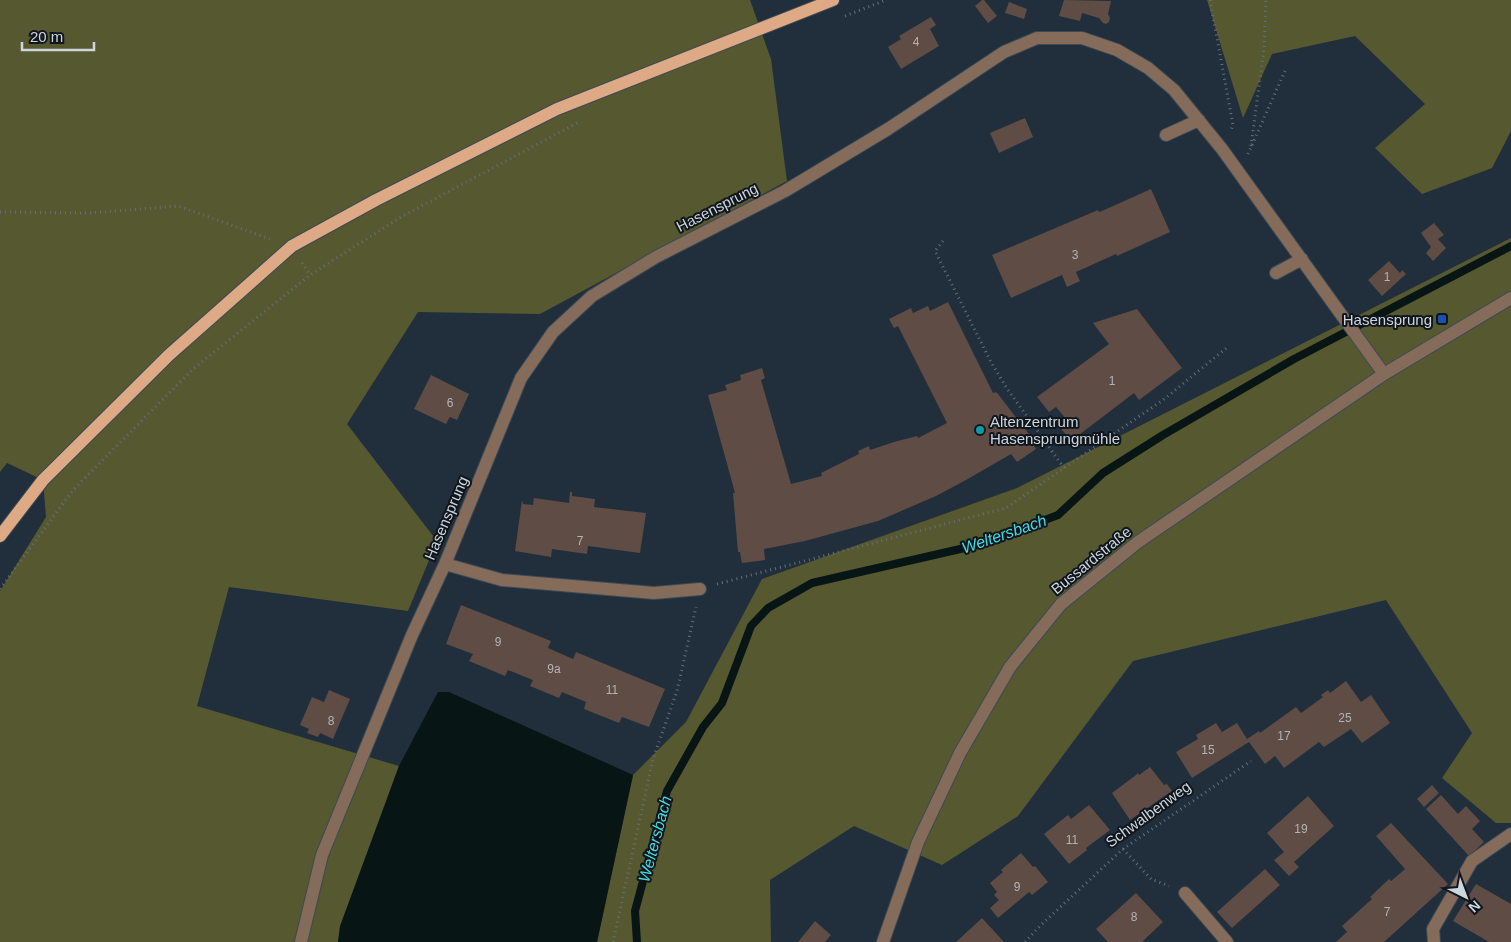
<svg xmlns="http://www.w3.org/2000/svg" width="1511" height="942" font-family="Helvetica,sans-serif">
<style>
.green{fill:#565830}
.water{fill:#081515}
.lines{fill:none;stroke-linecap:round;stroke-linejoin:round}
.stream{stroke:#081515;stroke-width:8}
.building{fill:#5f4c44}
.minor-casing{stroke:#3c4a55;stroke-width:14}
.major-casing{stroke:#3c4a55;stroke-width:14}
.path{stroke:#63707a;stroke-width:3;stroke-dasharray:1 4;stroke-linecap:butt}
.minor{stroke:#856c5a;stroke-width:12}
.major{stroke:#deaa85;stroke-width:12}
.transit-dot{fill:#1a4fb4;stroke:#10161c;stroke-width:2}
.culture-dot{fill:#0f9aa8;stroke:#10161c;stroke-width:2}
.labels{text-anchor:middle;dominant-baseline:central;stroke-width:4;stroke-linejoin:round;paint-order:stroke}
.number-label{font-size:12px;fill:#b2b4b8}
.street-label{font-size:15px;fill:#cdd6de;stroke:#10161c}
.poi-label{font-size:15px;fill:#cdd6de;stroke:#10161c;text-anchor:end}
.water-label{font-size:16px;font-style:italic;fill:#44dbe1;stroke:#10161c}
</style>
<rect width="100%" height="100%" fill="#202f3b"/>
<!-- green -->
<path class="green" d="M 0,0 L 750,0 L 771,59 L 787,181 L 540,314 L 418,312 L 347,424 L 437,541 L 408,611 L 229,587 L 197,706 L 399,766 L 341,926 L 338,942 L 0,942 L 0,591 L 46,517 L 43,480 L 7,463 L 0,472 Z
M 1207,0 L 1511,0 L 1511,131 L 1492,168 L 1422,194 L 1375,148 L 1425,104 L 1355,36 L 1272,54 L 1243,118 Z
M 1511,238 L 1511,823 L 1496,823 L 1442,778 L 1472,733 L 1386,600 L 1133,661 L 1018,816 L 942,865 L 854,826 L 770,880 L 771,942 L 597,942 L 633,775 L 686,722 L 762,579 L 1017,488 Z"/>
<!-- water -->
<path class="water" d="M 438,692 L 449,692 L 633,775 L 597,942 L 338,942 L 340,926 L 399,766 Z"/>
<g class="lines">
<!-- stream -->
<path class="stream" d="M 637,942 L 635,911 L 667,791 L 703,727 L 722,703 L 751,626 L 768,608 L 812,583 L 982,544 L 1058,515 L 1103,473 L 1163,435 L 1294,359 L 1511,246"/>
</g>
<!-- building -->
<path class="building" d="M 982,0 L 984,0 L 997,16 L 988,23 L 975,6 Z
M 1064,0 L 1111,1 L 1108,14 L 1110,18 L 1109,22 L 1106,24 L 1103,23 L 1099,18 L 1082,13 L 1080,21 L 1059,16 Z
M 1009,2 L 1027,9 L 1024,19 L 1005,13 Z
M 931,17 L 936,25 L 930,29 L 939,46 L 901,69 L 888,47 L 901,39 L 899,36 Z
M 1025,118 L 1033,137 L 999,153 L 990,133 Z
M 1151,189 L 1170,232 L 1117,256 L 1116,254 L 1076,272 L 1080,281 L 1067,287 L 1062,275 L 1011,298 L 992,255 L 1098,210 L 1099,212 L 1102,211 Z
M 1434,223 L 1444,235 L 1438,239 L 1446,248 L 1433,261 L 1426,253 L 1431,247 L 1421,233 Z
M 1389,261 L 1400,273 L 1402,270 L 1406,274 L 1382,296 L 1368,280 Z
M 948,302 L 993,393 L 996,392 L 998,394 L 1032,438 L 1030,440 L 1036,449 L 1017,462 L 1011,454 L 966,480 L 936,496 L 878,521 L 805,541 L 764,549 L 765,560 L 742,563 L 740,552 L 738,552 L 733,493 L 735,493 L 708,395 L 727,390 L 725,385 L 741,380 L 740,375 L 762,368 L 765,378 L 761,380 L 791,484 L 822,476 L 821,473 L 859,454 L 858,451 L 869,446 L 870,450 L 894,442 L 917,436 L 918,438 L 947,423 L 898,326 L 894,328 L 889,319 L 911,308 L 913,313 L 928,306 L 930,311 Z
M 1137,309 L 1182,368 L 1139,400 L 1134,393 L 1071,441 L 1058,425 L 1066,419 L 1056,407 L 1049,412 L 1037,397 L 1109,344 L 1093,323 Z
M 431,375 L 469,394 L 457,420 L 450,417 L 446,424 L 414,409 Z
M 570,492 L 572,492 L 572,496 L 595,499 L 594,507 L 646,513 L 640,553 L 588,546 L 587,554 L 552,549 L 551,557 L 515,551 L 522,500 L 523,504 L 533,505 L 534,498 L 569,503 Z
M 461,605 L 551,641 L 548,648 L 573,659 L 576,652 L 665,689 L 649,727 L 622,717 L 619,723 L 584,709 L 586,702 L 562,692 L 559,698 L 530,686 L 533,680 L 508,670 L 505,676 L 469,661 L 473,654 L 446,644 Z
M 1346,681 L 1361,702 L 1371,695 L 1390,723 L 1362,743 L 1351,729 L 1324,747 L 1319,742 L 1284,768 L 1275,756 L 1265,764 L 1249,742 L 1192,778 L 1176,752 L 1198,739 L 1196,735 L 1216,723 L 1222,732 L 1237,723 L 1247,739 L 1259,731 L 1260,733 L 1296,707 L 1301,713 L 1323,697 L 1321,695 L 1328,690 L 1330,693 Z
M 329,690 L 350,699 L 333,739 L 320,733 L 318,737 L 307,733 L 309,729 L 300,725 L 312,697 L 324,702 Z
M 1150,767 L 1164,785 L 1167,784 L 1172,791 L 1130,820 L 1112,793 L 1136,775 L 1138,773 L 1139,775 Z
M 1432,785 L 1439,793 L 1424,807 L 1417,799 Z
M 1441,795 L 1458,814 L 1466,806 L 1480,821 L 1472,829 L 1484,842 L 1469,856 L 1426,809 Z
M 1308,796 L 1334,826 L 1294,862 L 1299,867 L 1289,876 L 1274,860 L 1284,852 L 1267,833 Z
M 1089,805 L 1110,830 L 1086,848 L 1087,850 L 1069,864 L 1044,834 L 1068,815 L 1071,819 Z
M 1391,823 L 1448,884 L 1384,942 L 1336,942 L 1347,932 L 1342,926 L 1372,899 L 1370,897 L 1389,879 L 1391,881 L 1405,869 L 1376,836 Z
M 1021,853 L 1033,867 L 1035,866 L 1048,882 L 1032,895 L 1029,892 L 998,918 L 990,908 L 999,900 L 994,895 L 997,892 L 990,883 L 1003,872 L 1001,870 Z
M 1265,869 L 1280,885 L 1232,928 L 1217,912 Z
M 1476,884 L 1511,904 L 1511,942 L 1489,942 L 1453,921 Z
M 1136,893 L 1163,922 L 1143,941 L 1144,942 L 1108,942 L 1096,929 Z
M 982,918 L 1004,942 L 956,942 Z
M 815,921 L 831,935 L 825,942 L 798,942 Z"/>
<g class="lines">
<!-- minor casing -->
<g class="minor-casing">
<path id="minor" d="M 1166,135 L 1199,120
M 1276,273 L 1302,259
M 445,564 L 502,580 L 654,593 L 700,589
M 1185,893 L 1227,942
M 301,942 L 322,855 L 412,635 L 445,564 L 521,378 L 553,332 L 592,296 L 656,257 L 785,191 L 888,129 L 1004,52 L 1037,38 L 1082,38 L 1117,50 L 1148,68 L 1174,90 L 1222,149 L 1384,374
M 883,942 L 918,842 L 960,753 L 1010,667 L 1061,604 L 1138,542 L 1384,374 L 1511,298
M 1434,942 L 1433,929 L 1472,861 L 1511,834"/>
</g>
<!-- major casing -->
<g class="major-casing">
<path id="major" d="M 0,536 L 43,480 L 169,355 L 292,246 L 376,200 L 557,109 L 833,0"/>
</g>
<!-- path -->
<path class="path" d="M 1210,0 L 1233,125 L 1231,130
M 845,16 L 886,0
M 1251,146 L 1264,49 L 1266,0
M 1248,154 L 1285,71
M 0,212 L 89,213 L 178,206 L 273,240
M 943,241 L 935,251 L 991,362 L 1006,387 L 1064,468
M 302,263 L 310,275
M 717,584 L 1006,508 L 1163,400 L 1229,346
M 0,589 L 73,490 L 193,369 L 310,275 L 401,217 L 579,122
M 1123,849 L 1151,879 L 1169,886
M 613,942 L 653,759 L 677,691 L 696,607
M 1025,942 L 1041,925 L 1123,849 L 1251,761"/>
<!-- minor -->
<use href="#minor" class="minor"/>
<!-- major -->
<use href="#major" class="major"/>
</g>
<!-- markers -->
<rect class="transit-dot" x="1437" y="314" width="10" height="10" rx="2.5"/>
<circle class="culture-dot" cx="980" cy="430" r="5"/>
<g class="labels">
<!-- number labels -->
<g class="number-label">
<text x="916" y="42">4</text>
<text x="1075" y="255">3</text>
<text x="1387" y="277">1</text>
<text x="1112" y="381">1</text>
<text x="450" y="403">6</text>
<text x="580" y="541">7</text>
<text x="498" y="642">9</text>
<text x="554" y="669">9a</text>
<text x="612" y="690">11</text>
<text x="1345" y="718">25</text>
<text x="331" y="721">8</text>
<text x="1284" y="736">17</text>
<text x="1208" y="750">15</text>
<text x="1301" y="829">19</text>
<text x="1072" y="840">11</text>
<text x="1017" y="887">9</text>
<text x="1387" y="912">7</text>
<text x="1134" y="917">8</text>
</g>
<!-- street labels -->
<g class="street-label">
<text transform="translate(717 207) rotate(-27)">Hasensprung</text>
<text transform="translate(446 518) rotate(-67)">Hasensprung</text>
<text transform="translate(1091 560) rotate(-39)">Bussardstraße</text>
<text transform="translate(1148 814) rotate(-36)">Schwalbenweg</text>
</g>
<!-- poi labels -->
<g class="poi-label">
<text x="1432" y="319">Hasensprung</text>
<text x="990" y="421" text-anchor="start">Altenzentrum<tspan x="990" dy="17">Hasensprungmühle</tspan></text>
</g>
<!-- water labels -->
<g class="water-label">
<text transform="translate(1004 534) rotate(-19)">Weltersbach</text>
<text transform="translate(655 839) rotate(-75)">Weltersbach</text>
</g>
</g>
<!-- north arrow -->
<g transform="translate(1466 897) rotate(138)" stroke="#10161c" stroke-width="4" paint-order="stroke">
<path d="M0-4L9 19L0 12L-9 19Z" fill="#cdd6de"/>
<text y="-8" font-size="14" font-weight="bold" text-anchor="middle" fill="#cdd6de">N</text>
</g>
<!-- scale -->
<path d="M22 42v8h72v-8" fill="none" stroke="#cdd6de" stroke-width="2.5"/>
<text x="30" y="42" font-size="15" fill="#cdd6de" stroke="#10161c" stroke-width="4" paint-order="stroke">20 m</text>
</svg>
